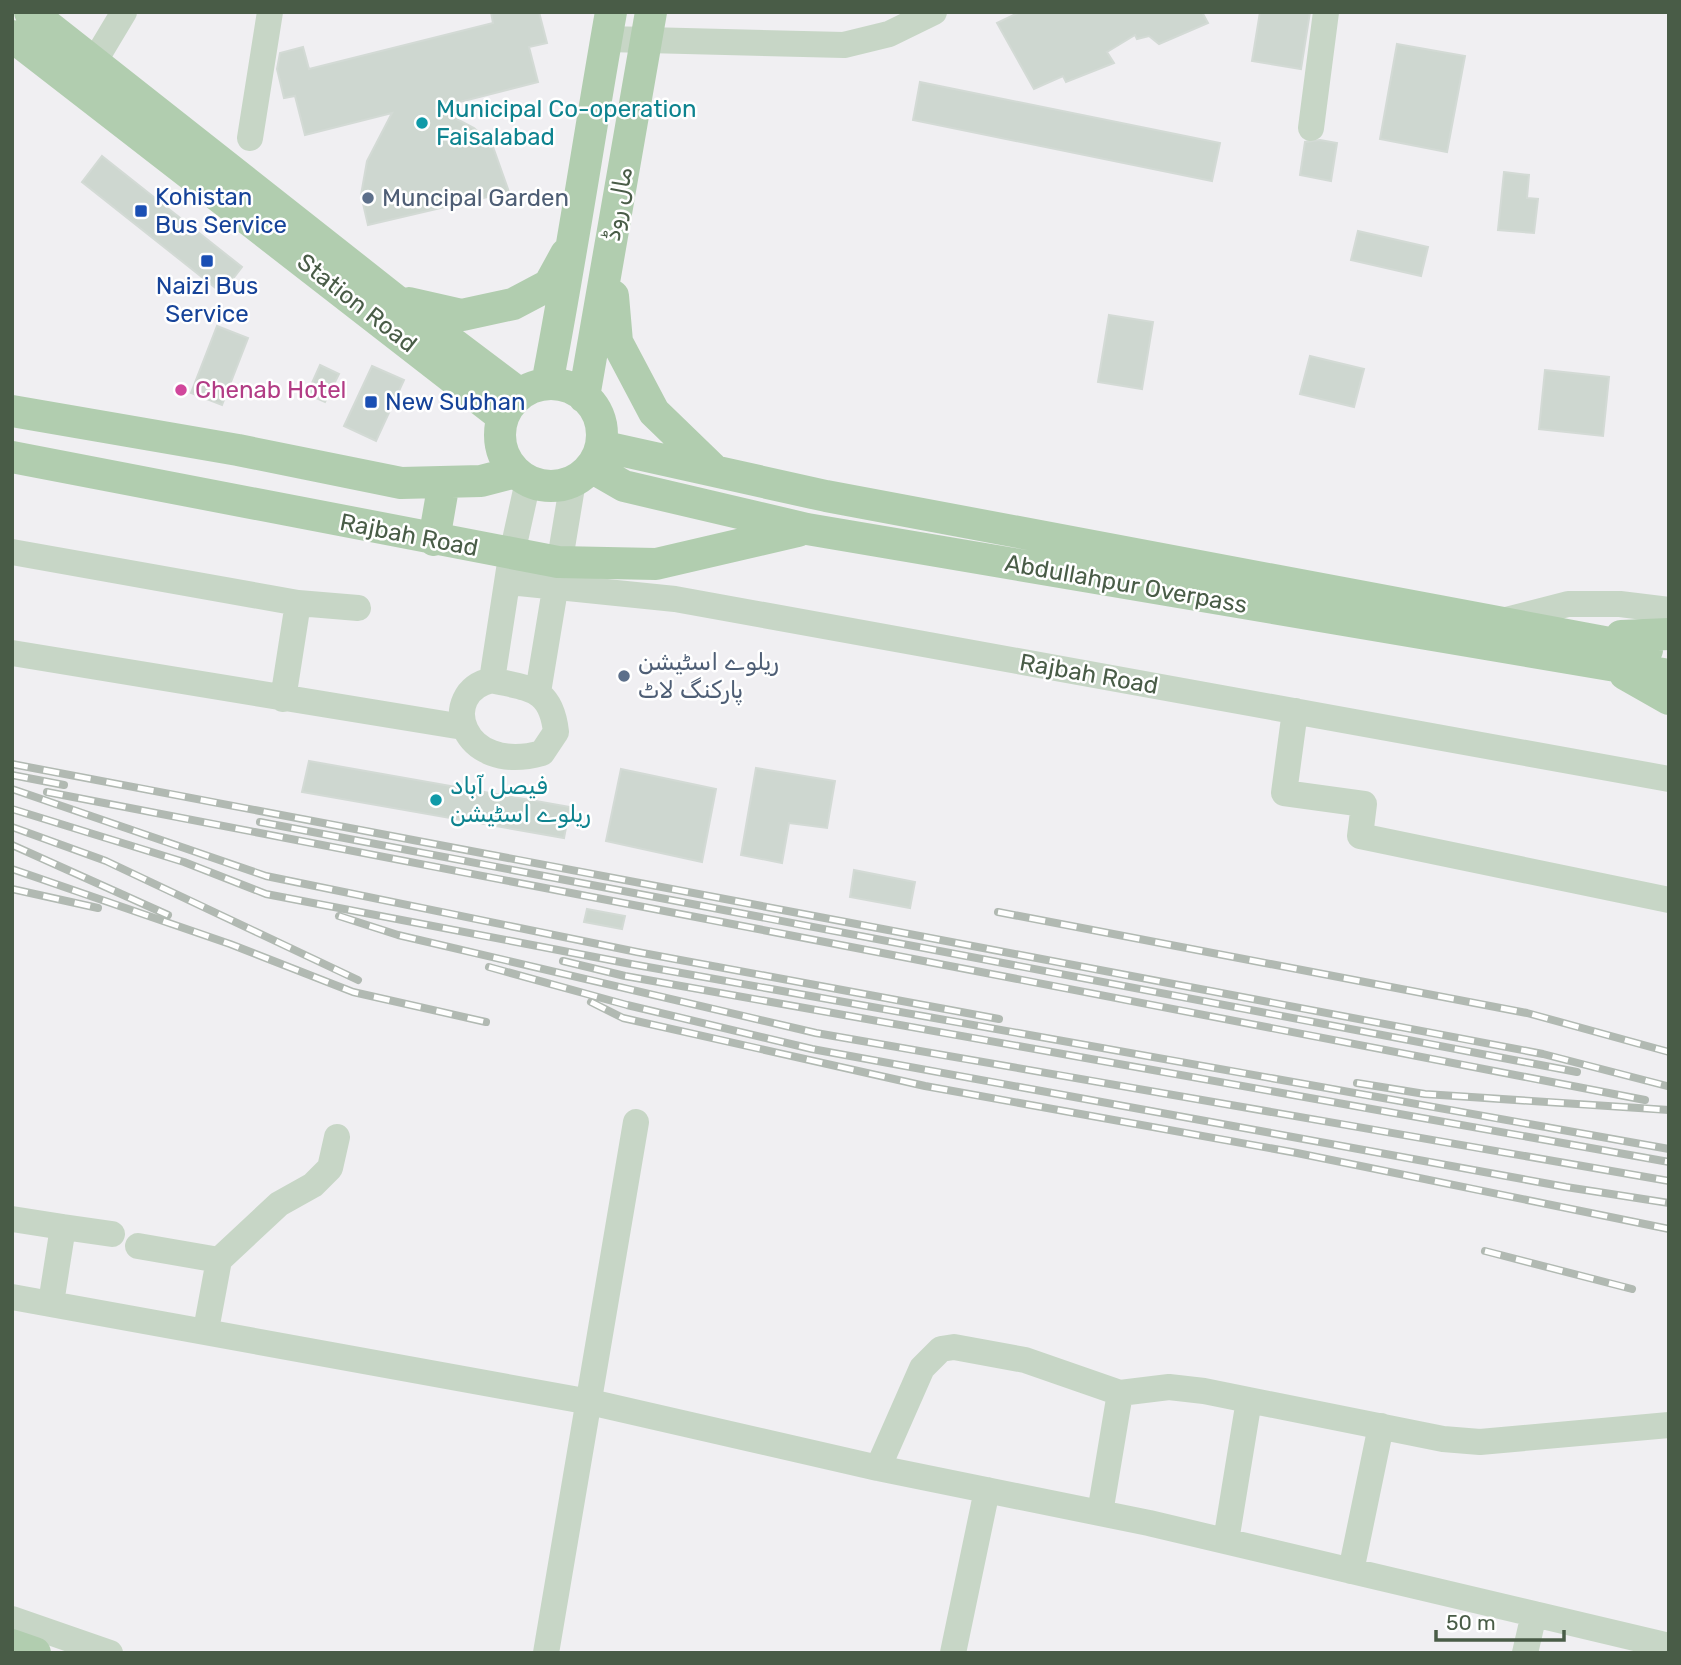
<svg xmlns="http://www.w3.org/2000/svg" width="1681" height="1665" font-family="Rubik,Vazirmatn,sans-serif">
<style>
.building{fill:#ced7d0;stroke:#d3dad5;stroke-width:2}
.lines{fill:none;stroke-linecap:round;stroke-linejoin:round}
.minor{stroke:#c7d6c6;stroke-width:26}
.major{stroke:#b1cdaf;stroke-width:32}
.rail-casing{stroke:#b1b9b2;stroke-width:8}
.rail{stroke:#fff;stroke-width:5;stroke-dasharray:16;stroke-linecap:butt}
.culture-dot{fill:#0f9aa8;stroke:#fff;stroke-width:2.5}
.service-dot{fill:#5c6f8a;stroke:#fff;stroke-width:2.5}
.transit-dot{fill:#1a4fb4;stroke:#fff;stroke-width:2.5}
.hotel-dot{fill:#d1479c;stroke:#fff;stroke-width:2.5}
.labels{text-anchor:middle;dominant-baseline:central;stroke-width:5;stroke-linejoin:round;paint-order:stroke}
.culture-label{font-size:24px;fill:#0d838f;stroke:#fff;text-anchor:start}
.transit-label{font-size:24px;fill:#164399;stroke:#fff;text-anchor:start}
.service-label{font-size:24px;fill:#4e5e75;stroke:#fff;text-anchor:start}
.street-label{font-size:24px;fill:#495c47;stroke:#fff}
.hotel-label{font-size:24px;fill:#b23c85;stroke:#fff;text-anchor:start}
</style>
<rect width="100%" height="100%" fill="#f0eff2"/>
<!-- building -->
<path class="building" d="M 491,12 L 539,12 L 547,43 L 529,47 L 538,82 L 436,108 L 474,128 L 492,144 L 509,192 L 368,225 L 361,195 L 367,161 L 392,113 L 305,135 L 295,96 L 284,98 L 277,69 L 280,53 L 303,47 L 309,69 L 493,23 Z
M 1020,12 L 1202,12 L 1208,23 L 1159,44 L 1149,36 L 1137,39 L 1135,35 L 1107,52 L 1114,63 L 1066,82 L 1063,76 L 1034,89 L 997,23 Z
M 1260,12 L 1310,12 L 1301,69 L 1252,61 Z
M 1397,44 L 1465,56 L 1447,152 L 1380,139 Z
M 920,82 L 1220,143 L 1212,181 L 913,120 Z
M 1320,140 L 1337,143 L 1331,181 L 1300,175 L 1305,142 Z
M 102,156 L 242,267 L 222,293 L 82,182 Z
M 1504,172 L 1529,175 L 1527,198 L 1538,199 L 1534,233 L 1498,230 Z
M 1358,231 L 1428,247 L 1421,276 L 1351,260 Z
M 1109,315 L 1153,322 L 1142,389 L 1098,382 Z
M 217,326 L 248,338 L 222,405 L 191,393 Z
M 1310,356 L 1364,369 L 1354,407 L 1300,394 Z
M 320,365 L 339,374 L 325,402 L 307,394 Z
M 372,366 L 404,380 L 376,441 L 344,426 Z
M 1545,370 L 1609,377 L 1603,436 L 1539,429 Z
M 309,761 L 570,807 L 564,838 L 302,792 Z
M 756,768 L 835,781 L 827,828 L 789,823 L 782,863 L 741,855 Z
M 621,769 L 716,789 L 702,862 L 606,841 Z
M 854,870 L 915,882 L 910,908 L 850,897 Z
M 587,909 L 625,916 L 622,929 L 584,922 Z"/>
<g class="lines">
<!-- minor -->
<path class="minor" d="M 607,39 L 844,45 L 889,34 L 934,12
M 94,62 L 124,12
M 1311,128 L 1326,12
M 250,138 L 270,12
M 12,552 L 298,603 L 283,699
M 508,582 L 675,599 L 1669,779
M 298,603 L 358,608
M 1498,622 L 1568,604 L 1620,604 L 1669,610
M 12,653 L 463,727
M 492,680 C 529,689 551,687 556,732 L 542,753 C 460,776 437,692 492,680 Z
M 492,680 L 510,563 L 528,481
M 538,692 L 573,481
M 1295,711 L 1284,793 L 1364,804 L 1360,836 L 1669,900
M 12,1219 L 63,1227 L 51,1303
M 63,1227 L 112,1234
M 138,1246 L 219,1260
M 12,1297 L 590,1402 L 878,1468 L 1149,1523 L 1669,1646
M 206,1330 L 219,1260 L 279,1204 L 313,1185 L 330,1168 L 337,1137
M 878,1468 L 922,1368 L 941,1349 L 954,1347 L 1025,1360 L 1120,1393 L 1169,1387 L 1204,1391 L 1443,1439 L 1480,1442 L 1669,1425
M 1100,1513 L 1120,1393
M 1226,1541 L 1249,1400
M 1351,1571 L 1381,1426
M 12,1619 L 110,1653
M 546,1653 L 636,1122
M 953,1653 L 987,1490
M 1525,1653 L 1534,1614"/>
<!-- major -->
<path class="major" d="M 30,12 L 394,299 L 520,394
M 12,36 L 503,417
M 613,296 L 617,342 L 654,412 L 715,471
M 409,303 L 462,315 L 513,304 L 549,285 L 566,254
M 547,384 C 571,260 589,136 611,12
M500 435a51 51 0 1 1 102 0a51 51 0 1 1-102 0Z
M 584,397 L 651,12
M 12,411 L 238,450 L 401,483 L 481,481 L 516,472
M 601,446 L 826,496 L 1647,650
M 12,457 L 558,562 L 656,564 L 798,531
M 591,467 L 624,486 L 807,529 L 1669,675
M 434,540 L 444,482
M 1621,636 L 1669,634
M 1625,674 L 1669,699
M 12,1645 L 35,1653"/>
<!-- rail casing -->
<g class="rail-casing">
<path id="rail" d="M 12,764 L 1543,1054 L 1667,1086
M 12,775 L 64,785
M 12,789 L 266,876 L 637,952 L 999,1019
M 47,792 L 1645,1100
M 12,809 L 184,862 L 266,894 L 631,964 L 1669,1149
M 260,822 L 1577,1072
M 12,827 L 106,861 L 358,980
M 12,845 L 168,915
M 12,869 L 230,944 L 353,992 L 486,1022
M 12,889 L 98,908
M 998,912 L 1527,1013 L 1669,1052
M 339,916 L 398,935 L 816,1033 L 1669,1181
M 563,961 L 625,976 L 1669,1162
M 489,967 L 627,1005 L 812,1049 L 1566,1187 L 1669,1203
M 591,1002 L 623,1018 L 925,1086 L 1297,1153 L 1669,1229
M 1357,1083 L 1425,1094 L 1669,1110
M 1485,1251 L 1632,1289"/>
</g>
<!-- rail -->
<use href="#rail" class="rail"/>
</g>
<!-- markers -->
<g class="culture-dot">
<circle cx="422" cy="123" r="7"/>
<circle cx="436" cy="800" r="7"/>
</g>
<g class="service-dot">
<circle cx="368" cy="198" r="7"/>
<circle cx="624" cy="676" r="7"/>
</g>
<g class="transit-dot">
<rect x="134" y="204" width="14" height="14" rx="3.5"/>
<rect x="200" y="254" width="14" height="14" rx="3.5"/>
<rect x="364" y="395" width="14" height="14" rx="3.5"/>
</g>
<circle class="hotel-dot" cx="181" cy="390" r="7"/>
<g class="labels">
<!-- culture labels -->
<g class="culture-label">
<text x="436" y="109">Municipal Co-operation<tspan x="436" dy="28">Faisalabad</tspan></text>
<text x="450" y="786">فیصل آباد<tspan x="450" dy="28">ریلوے اسٹیشن</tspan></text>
</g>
<!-- transit labels -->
<g class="transit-label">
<text x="155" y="197">Kohistan<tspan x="155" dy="28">Bus Service</tspan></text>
<text x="207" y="286" text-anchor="middle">Naizi Bus<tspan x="207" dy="28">Service</tspan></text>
<text x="385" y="402">New Subhan</text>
</g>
<!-- service labels -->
<g class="service-label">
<text x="382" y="198">Muncipal Garden</text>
<text x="638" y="662">ریلوے اسٹیشن<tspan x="638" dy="28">پارکنگ لاٹ</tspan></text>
</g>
<!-- street labels -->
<g class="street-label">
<text transform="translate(618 204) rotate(-80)">مال روڈ</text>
<text transform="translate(357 303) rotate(38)">Station Road</text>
<text transform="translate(409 535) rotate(11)">Rajbah Road</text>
<text transform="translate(1126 584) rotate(10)">Abdullahpur Overpass</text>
<text transform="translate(1089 674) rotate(10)">Rajbah Road</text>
</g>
<!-- hotel labels -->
<g class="hotel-label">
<text x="195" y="390">Chenab Hotel</text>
</g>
</g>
<!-- border -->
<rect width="1681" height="1665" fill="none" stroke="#495c47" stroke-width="28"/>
<!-- scale -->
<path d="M1436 1630v10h128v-10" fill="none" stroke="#495c47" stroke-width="3.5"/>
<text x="1446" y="1630" font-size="21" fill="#495c47" stroke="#ffffff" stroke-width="5" paint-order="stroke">50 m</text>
</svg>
